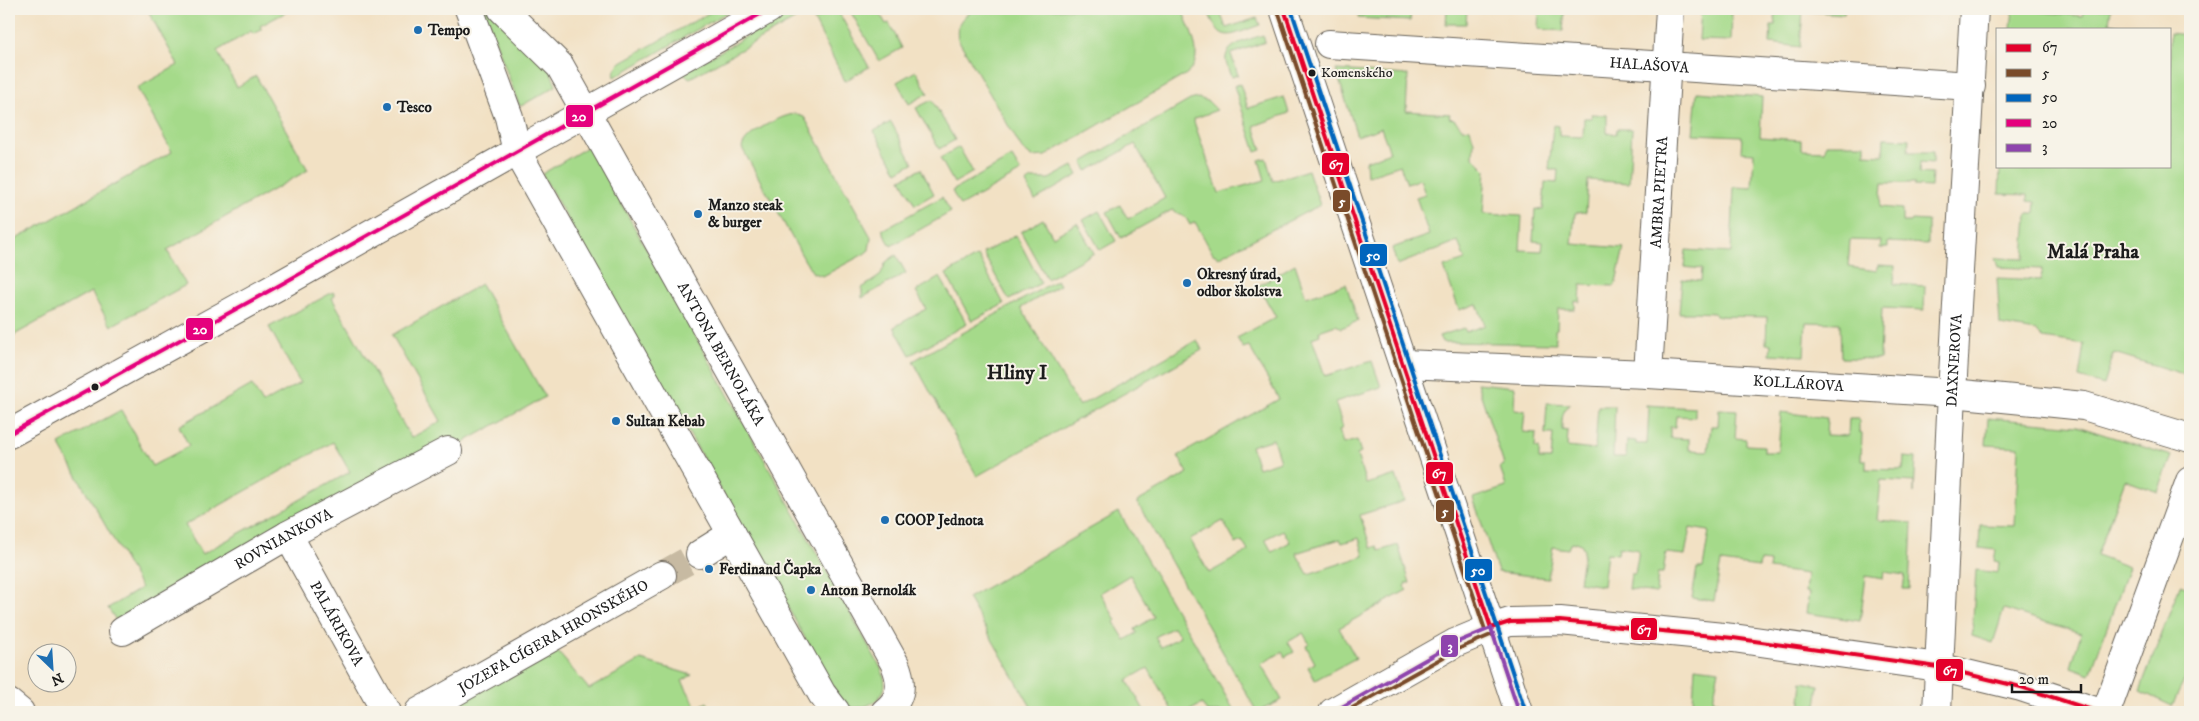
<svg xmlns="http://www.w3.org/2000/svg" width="2199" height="721" font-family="'IM FELL DW Pica',serif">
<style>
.green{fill:#a5da8a;stroke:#607b53;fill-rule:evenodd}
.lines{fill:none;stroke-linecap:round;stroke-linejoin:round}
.minor-tunnel{stroke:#c7baa2;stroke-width:28;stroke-dasharray:28 14;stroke-linecap:butt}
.minor-casing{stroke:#676157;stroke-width:30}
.minor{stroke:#fff;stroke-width:28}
.bus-1-casing{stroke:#f7f3e8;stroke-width:8}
.bus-2-casing{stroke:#f7f3e8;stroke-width:8}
.bus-3-casing{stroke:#f7f3e8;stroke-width:8}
.bus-4-casing{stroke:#f7f3e8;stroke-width:8}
.bus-5-casing{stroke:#f7f3e8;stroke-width:8}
.bus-1{stroke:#e4002b;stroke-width:4}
.bus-2{stroke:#7a4b2a;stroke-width:4}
.bus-3{stroke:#0065bd;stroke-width:4}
.bus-4{stroke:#e5007d;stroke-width:4}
.bus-5{stroke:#8e44ad;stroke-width:4}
.poi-dot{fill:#1f6fb2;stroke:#f7f3e8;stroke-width:2}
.bus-dot{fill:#1c1c1c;stroke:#f7f3e8;stroke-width:2}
.labels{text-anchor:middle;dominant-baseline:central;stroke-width:4;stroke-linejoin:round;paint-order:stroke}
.bus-label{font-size:14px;fill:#1c1c1c;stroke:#f7f3e8;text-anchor:start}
.poi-label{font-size:15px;font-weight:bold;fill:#1c1c1c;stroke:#f7f3e8;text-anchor:start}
.street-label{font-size:15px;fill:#1c1c1c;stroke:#f7f3e8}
.district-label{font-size:20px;font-weight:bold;fill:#1c1c1c;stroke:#f7f3e8}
.line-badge{stroke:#f7f3e8;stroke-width:2}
.badge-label{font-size:14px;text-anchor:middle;font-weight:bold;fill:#fff}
</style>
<rect width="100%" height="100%" fill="#f7f3e8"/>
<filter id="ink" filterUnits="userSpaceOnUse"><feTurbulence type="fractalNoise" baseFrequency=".02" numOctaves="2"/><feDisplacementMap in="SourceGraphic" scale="10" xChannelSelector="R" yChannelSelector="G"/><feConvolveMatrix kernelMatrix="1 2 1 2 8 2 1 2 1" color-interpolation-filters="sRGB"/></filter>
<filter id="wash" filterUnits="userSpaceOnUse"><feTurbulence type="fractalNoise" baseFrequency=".0096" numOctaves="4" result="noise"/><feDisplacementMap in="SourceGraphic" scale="20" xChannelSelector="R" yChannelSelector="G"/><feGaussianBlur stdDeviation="1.12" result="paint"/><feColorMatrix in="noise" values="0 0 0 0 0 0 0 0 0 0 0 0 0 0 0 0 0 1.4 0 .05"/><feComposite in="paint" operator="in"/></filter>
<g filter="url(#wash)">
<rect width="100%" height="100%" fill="#f2e1c4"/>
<!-- green -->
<path class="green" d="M 147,9 L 292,9 L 260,26 L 262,30 L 253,34 L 251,31 L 217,51 L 237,87 L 256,76 L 308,170 L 167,250 L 186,285 L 111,326 L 91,292 L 9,338 L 9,243 L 172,152 L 137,88 L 178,65 Z
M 716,9 L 733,9 L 615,77 C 613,70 616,67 621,62 Z
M 795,9 L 814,9 L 690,78 L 682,73 Z
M 837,9 L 869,67 L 845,81 L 814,20 Z
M 849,9 L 877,9 L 886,24 L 889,23 L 902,48 L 879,61 Z
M 976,9 L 1182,9 C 1189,30 1208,59 1185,75 L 1045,156 L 1032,157 L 1022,149 L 958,39 C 955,23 963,16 976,9 Z
M 1219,9 L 1226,28 L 1257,18 L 1260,25 C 1230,35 1221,46 1208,11 Z
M 1359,9 L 1393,9 L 1393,11 L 1411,12 L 1410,21 L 1358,18 Z
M 1447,9 L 1467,9 L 1466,24 L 1446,24 Z
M 1539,9 L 1565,9 L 1563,31 L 1538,29 Z
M 1701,9 L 1732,9 L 1731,41 L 1699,40 Z
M 1774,9 L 1902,9 L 1901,13 L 1845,9 L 1844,14 L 1803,11 L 1800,47 L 1770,43 L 1771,25 L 1776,25 Z
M 2013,9 L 2082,16 L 2084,9 L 2111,9 L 2109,23 L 2137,29 L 2011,29 Z
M 484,10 L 489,10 L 550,69 L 556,86 L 521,106 L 519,105 Z
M 2190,24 L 2190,376 L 2114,353 L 2104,385 L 2079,378 L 2084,344 L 2043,338 L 2036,331 L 2000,325 L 1997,278 L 2041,280 L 2042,269 L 1998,267 L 1995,258 L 2024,259 L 2027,214 L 2035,214 L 2036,202 L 2028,201 L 2028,195 L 1999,194 L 2000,166 L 2170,166 L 2170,33 L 2188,35 Z
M 1263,35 L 1265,42 L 1231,54 L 1238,75 L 1231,77 C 1229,71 1225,63 1226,57 C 1228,43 1252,39 1263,35 Z
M 1336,70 L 1408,75 L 1406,111 L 1450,114 L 1449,118 L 1454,119 L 1462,128 L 1470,129 L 1474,142 L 1473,157 L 1486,170 L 1483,214 L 1522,216 L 1520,250 L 1542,251 L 1543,242 L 1533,241 L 1535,209 L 1543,210 L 1545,182 L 1557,183 L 1558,170 L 1549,170 L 1553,125 L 1559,126 L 1559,136 L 1583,137 L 1584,118 L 1592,118 L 1592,114 L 1607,115 L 1607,133 L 1616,134 L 1617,129 L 1632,129 L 1629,183 L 1588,180 L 1586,212 L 1575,213 L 1572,244 L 1624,248 L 1615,286 L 1581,285 L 1580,302 L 1575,301 L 1575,309 L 1558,309 L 1557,329 L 1555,330 L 1556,344 L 1442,342 L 1439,336 L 1464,328 L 1466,332 L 1485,325 L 1477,304 L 1459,310 L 1444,267 L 1465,260 L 1458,241 L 1397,265 L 1392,248 L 1429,235 L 1416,197 L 1425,194 L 1420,179 L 1407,184 L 1400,165 L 1367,176 L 1366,161 L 1390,152 L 1381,128 L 1357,136 Z
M 916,71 L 928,93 L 909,104 L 897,82 Z
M 1240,84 L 1248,108 L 1284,97 L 1289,113 L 1254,126 L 1262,150 L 1256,152 L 1234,86 Z
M 1697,92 L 1762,97 L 1760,137 L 1801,140 L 1801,150 L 1825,151 L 1826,144 L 1865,144 L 1865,154 L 1883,155 L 1884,138 L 1909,139 L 1908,152 L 1933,152 L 1933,163 L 1920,162 L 1919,173 L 1932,174 L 1931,187 L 1914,186 L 1914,183 L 1882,183 L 1880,207 L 1902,209 L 1902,222 L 1911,222 L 1912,220 L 1928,221 L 1928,244 L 1888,242 L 1888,248 L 1880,248 L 1881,241 L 1850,240 L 1848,267 L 1877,271 L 1878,265 L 1895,266 L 1894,284 L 1925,286 L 1924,310 L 1882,308 L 1880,359 L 1841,358 L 1840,323 L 1806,322 L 1804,356 L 1770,354 L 1771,344 L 1766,344 L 1767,317 L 1715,316 L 1714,313 L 1694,312 L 1693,313 L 1679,313 L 1682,279 L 1701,281 L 1702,269 L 1684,267 L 1686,250 L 1731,253 L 1734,187 L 1752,188 L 1754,153 L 1741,152 L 1742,136 L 1693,134 Z
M 1198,98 L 1208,101 L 1217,110 L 1193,119 L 1219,193 L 1265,180 L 1259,160 L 1266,158 L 1273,181 L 1308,170 L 1320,205 L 1219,257 L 1213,254 L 1195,222 L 1190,225 L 1186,218 L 1172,210 L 1121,238 L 1107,212 L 1120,205 L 1128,219 L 1165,198 L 1135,144 L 1087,171 L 1083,162 L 1190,100 Z
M 932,100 L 955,140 L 939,149 L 916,108 Z
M 795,114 L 804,117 L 807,122 L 871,237 L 869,250 L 864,254 L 823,276 L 813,273 L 805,261 L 742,148 C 744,134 781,115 795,114 Z
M 891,122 L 913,163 L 897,172 L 874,131 Z
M 589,146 L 882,670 C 884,677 886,683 884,690 C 877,705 858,712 843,705 L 542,174 Z
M 959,147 L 973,172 L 954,183 L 940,158 Z
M 1012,157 L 1021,172 L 960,206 L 952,191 Z
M 1073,166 L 1078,175 L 1035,200 L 1026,183 L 1032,179 L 1049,179 Z
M 921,169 L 934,194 L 915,205 L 901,179 Z
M 942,197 L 951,212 L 891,246 L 882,230 Z
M 1099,211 L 1116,241 L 1100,250 L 1083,220 Z
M 1043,219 L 1053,237 L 1077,223 L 1094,253 L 1047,279 L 1021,232 Z
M 1016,235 L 1041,283 L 1009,300 L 983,253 Z
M 896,255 L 906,273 L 862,298 L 862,288 L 880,276 L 886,262 Z
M 978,256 L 1004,304 L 972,321 L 946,274 Z
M 1295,264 L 1306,297 L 1346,284 L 1358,321 L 1341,328 L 1336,325 L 1319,331 L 1320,335 L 1312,338 L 1325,376 L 1372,361 L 1381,387 L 1335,402 L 1343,428 L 1339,430 L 1343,444 L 1357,440 L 1361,453 L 1357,455 L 1366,484 L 1396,475 L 1404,501 L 1360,515 L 1371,548 L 1377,546 L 1379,551 L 1398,545 L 1410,583 L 1406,583 L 1404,587 L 1407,590 L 1339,628 L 1356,658 L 1315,680 L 1308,667 L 1315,663 L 1306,646 L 1309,643 L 1303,633 L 1288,642 L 1294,652 L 1285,657 L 1282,652 L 1261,664 L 1282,700 L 1257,712 L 1137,502 L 1188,473 L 1178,456 L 1279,399 L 1249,346 L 1243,348 L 1237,338 L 1276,317 L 1258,286 ZM 1273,439 L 1280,461 L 1258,468 L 1251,446 ZM 1223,521 L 1236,544 L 1242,541 L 1248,551 L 1209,573 L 1190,539 ZM 1283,530 L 1290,542 L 1272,552 L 1265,539 ZM 1359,538 L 1364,556 L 1308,574 L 1296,553 L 1340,539 L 1342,543 Z
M 940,277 L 967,324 L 910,355 L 894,327 L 926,309 L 916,291 Z
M 1057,280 L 1060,285 L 1021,308 L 1079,406 L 1197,340 L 1202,350 L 977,476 L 913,361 Z
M 481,284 L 545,397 L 123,631 L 108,608 L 141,588 L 59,444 L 121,410 L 152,466 L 189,446 L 179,426 L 252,385 L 263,403 L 300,383 L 269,327 L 333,292 L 335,296 L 332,298 L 411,438 L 441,421 L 392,335 ZM 333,442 L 350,472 L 202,554 L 185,525 Z
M 1477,383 L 1515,387 L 1514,410 L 1525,411 L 1523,432 L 1536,433 L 1535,448 L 1539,448 L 1539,459 L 1551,459 L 1553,434 L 1545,434 L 1547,403 L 1571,404 C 1561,410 1562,420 1562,430 L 1568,431 L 1567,447 L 1595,450 L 1598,406 L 1615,406 L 1613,457 L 1626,457 L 1627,440 L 1636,441 L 1636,444 L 1647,444 L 1649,408 L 1645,405 L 1695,408 L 1695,417 L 1676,416 L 1675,427 L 1670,427 L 1670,438 L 1689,439 L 1689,450 L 1708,451 L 1711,426 L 1718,426 L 1719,409 L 1737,410 L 1735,438 L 1746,439 L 1746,445 L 1764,446 L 1764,452 L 1778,452 L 1781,412 L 1827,418 L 1826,435 L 1848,436 L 1849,418 L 1859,418 L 1859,432 L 1862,433 L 1861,460 L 1866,460 L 1866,469 L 1903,470 L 1904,457 L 1916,458 L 1914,493 L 1914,482 L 1881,480 L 1877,520 L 1912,523 L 1909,589 L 1903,589 L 1905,575 L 1884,572 L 1883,579 L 1866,576 L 1860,621 L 1806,613 L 1809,593 L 1805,592 L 1807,574 L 1769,569 L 1770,562 L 1760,561 L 1759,567 L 1721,562 L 1714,601 L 1692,598 L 1697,568 L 1703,568 L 1709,531 L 1690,528 L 1685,555 L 1666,553 L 1663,573 L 1658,573 L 1656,593 L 1629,589 L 1631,574 L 1635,574 L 1639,550 L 1619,547 L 1618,554 L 1607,553 L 1603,586 L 1579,582 L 1584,551 L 1582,545 L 1577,542 L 1570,544 L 1568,549 L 1553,547 L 1548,578 L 1498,572 L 1473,498 L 1506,487 L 1500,467 L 1504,465 Z
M 1988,418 L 2077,426 L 2172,456 L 2158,492 L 2125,480 L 2097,555 L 2129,567 L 2090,674 L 2071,667 L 2081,633 L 2004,609 L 1993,643 L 1972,636 L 1976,570 L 1998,573 L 1999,562 L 1994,561 L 1996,550 L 1979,548 L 1980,525 L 2015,526 L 2019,447 L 1986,445 Z
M 1119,512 L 1235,712 L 1207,712 L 1202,704 L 1187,712 L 1173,712 L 1148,668 L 1127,680 L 1145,712 L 1034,712 L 968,598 ZM 1130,575 L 1154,617 L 1135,629 L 1137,633 L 1125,640 L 1114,622 L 1116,620 L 1100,593 ZM 1174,627 L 1180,637 L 1161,647 L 1155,637 Z
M 2180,585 L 2190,589 L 2190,676 L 2187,675 L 2172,706 L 2140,691 Z
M 547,639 L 589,689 L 641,660 L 692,675 L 682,681 L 697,708 L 707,702 L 713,712 L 419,712 Z
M 1695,667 L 1719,670 L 1713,700 L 1719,701 L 1718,706 L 1722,710 L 1743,712 L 1700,712 L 1693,702 Z
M 1802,682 L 1819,685 L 1815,712 L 1800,712 L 1802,701 L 1800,701 Z"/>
</g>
<g filter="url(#ink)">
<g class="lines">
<!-- minor-tunnel -->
<path class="minor-tunnel" d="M 662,575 L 700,554"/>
<!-- minor casing -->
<g class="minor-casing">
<g id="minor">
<path d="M 469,9 L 509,117 L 517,152 L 822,694 L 836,712"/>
<path id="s1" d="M 502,9 L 560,66 L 895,664 C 903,683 902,699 885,712"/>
<path d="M 1284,9 L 1519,712"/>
<path id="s2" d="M 1329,44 L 1971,86"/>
<path id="s3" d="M 1403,364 L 1648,374 L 1952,393 L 2084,406 L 2190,438"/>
<path id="s4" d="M 1648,374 L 1670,9"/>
<path d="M 9,434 L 278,286 L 769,9"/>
<path id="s5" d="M 288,535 L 386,712"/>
<path d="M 700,554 L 732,534"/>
<path id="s6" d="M 123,631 L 288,535 L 448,451"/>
<path d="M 9,703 L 20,712"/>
<path id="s7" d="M 419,712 L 662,575"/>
<path d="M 1333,712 L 1455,643 L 1491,628 L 1510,622 L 1560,621 L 1733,638 L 1938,667 L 2021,687 L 2098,712"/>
<path id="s8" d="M 1937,712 L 1952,393 L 1974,9"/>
<path d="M 2106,712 L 2190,481"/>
</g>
</g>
<!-- minor -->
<use href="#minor" class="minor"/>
<!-- bus-1 casing -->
<g class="bus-1-casing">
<path id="bus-1" d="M 1284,9 L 1491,628
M 1491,628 L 1510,622 L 1560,621 L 1733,638 L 1938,667 L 2021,687 L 2098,712"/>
</g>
<!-- bus-2 casing -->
<g class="bus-2-casing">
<path id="bus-2" d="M 1278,11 L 1485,630
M 1345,712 L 1458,649 L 1493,634"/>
</g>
<!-- bus-3 casing -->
<g class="bus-3-casing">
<path id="bus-3" d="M 1291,9 L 1525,710"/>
</g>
<!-- bus-4 casing -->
<g class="bus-4-casing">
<path id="bus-4" d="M 9,434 L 278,286 L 769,9"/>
</g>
<!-- bus-5 casing -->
<g class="bus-5-casing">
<path id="bus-5" d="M 1333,712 L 1455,643 L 1491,628 L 1519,712"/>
</g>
<!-- bus-1 -->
<use href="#bus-1" class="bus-1"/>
<!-- bus-2 -->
<use href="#bus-2" class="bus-2"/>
<!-- bus-3 -->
<use href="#bus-3" class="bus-3"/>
<!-- bus-4 -->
<use href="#bus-4" class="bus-4"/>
<!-- bus-5 -->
<use href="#bus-5" class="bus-5"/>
</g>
</g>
<!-- markers -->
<g class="poi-dot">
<circle cx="418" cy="30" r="5"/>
<circle cx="387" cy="107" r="5"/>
<circle cx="698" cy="214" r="5"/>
<circle cx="1187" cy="283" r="5"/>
<circle cx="616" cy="421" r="5"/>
<circle cx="885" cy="520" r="5"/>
<circle cx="709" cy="569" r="5"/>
<circle cx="811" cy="590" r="5"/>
</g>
<g class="bus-dot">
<circle cx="1312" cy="73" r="4.5"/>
<circle cx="95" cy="387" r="4.5"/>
</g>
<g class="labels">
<!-- bus labels -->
<g class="bus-label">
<text x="1321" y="73">Komenského</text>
</g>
<!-- poi labels -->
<g class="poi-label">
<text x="428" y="30">Tempo</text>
<text x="397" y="107">Tesco</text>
<text x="708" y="205">Manzo steak<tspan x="708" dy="17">&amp; burger</tspan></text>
<text x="1197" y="274">Okresný úrad,<tspan x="1197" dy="17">odbor školstva</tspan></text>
<text x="626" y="421">Sultan Kebab</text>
<text x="895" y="520">COOP Jednota</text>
<text x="719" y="569">Ferdinand Čapka</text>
<text x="821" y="590">Anton Bernolák</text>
</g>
<!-- street labels -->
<g class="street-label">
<text stroke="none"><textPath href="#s2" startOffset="321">HALAŠOVA</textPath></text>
<text stroke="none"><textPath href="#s4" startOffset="182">AMBRA PIETRA</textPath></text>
<text stroke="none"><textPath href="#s1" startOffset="411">ANTONA BERNOLÁKA</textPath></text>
<text stroke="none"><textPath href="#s8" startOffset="352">DAXNEROVA</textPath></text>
<text stroke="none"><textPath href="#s3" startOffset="396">KOLLÁROVA</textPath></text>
<text stroke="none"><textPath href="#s6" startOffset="185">ROVNIANKOVA</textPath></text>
<text stroke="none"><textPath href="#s5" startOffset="101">PALÁRIKOVA</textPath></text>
<text stroke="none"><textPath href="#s7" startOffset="154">JOZEFA CÍGERA HRONSKÉHO</textPath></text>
</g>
<!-- district labels -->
<g class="district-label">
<text x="2093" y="252">Malá Praha</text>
<text x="1017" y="373">Hliny I</text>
</g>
</g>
<g class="line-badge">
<rect x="565" y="104" width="29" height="24" rx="5" fill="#e5007d"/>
<rect x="1321" y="152" width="29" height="24" rx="5" fill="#e4002b"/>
<rect x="1332" y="189" width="19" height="24" rx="5" fill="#7a4b2a"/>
<rect x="1359" y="243" width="29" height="24" rx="5" fill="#0065bd"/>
<rect x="185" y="317" width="29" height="24" rx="5" fill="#e5007d"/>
<rect x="1425" y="461" width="29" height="24" rx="5" fill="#e4002b"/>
<rect x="1435" y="499" width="20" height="24" rx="5" fill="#7a4b2a"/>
<rect x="1464" y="558" width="29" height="24" rx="5" fill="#0065bd"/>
<rect x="1630" y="617" width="28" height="24" rx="5" fill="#e4002b"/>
<rect x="1440" y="634" width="19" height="24" rx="5" fill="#8e44ad"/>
<rect x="1935" y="658" width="29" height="24" rx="5" fill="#e4002b"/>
</g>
<g class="badge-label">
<text x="579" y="121">20</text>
<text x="1336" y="169">67</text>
<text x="1342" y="206">5</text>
<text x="1373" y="260">50</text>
<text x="200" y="334">20</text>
<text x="1439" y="478">67</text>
<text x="1445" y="516">5</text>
<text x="1478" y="575">50</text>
<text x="1644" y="634">67</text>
<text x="1450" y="651">3</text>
<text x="1950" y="675">67</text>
</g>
<!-- margin -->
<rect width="2199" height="721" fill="none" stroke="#f7f3e8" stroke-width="30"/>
<!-- legend -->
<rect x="1996" y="28" width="175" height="140" fill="#f7f3e8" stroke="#9f9d96"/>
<rect x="2006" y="44" width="25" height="8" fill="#e4002b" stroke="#9f9d96"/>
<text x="2042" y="52" font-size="15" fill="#1c1c1c">67</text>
<rect x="2006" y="69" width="25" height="8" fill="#7a4b2a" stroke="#9f9d96"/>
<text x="2042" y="78" font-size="15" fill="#1c1c1c">5</text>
<rect x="2006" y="94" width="25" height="8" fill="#0065bd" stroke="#9f9d96"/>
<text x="2042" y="102" font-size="15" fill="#1c1c1c">50</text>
<rect x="2006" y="119" width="25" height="8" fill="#e5007d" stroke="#9f9d96"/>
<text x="2042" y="128" font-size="15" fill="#1c1c1c">20</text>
<rect x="2006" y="144" width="25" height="8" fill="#8e44ad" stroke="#9f9d96"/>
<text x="2042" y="152" font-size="15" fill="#1c1c1c">3</text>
<!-- north arrow -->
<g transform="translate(52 668) rotate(155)"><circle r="24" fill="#f7f3e8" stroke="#9f9d96"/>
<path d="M0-4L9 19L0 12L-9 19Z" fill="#1f6fb2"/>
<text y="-8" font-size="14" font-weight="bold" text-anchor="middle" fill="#1c1c1c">N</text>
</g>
<!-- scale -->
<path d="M2012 684v8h69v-8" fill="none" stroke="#1c1c1c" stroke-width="2.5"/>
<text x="2019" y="684" font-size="15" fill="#1c1c1c" stroke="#f7f3e8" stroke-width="4" paint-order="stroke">20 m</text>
</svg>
